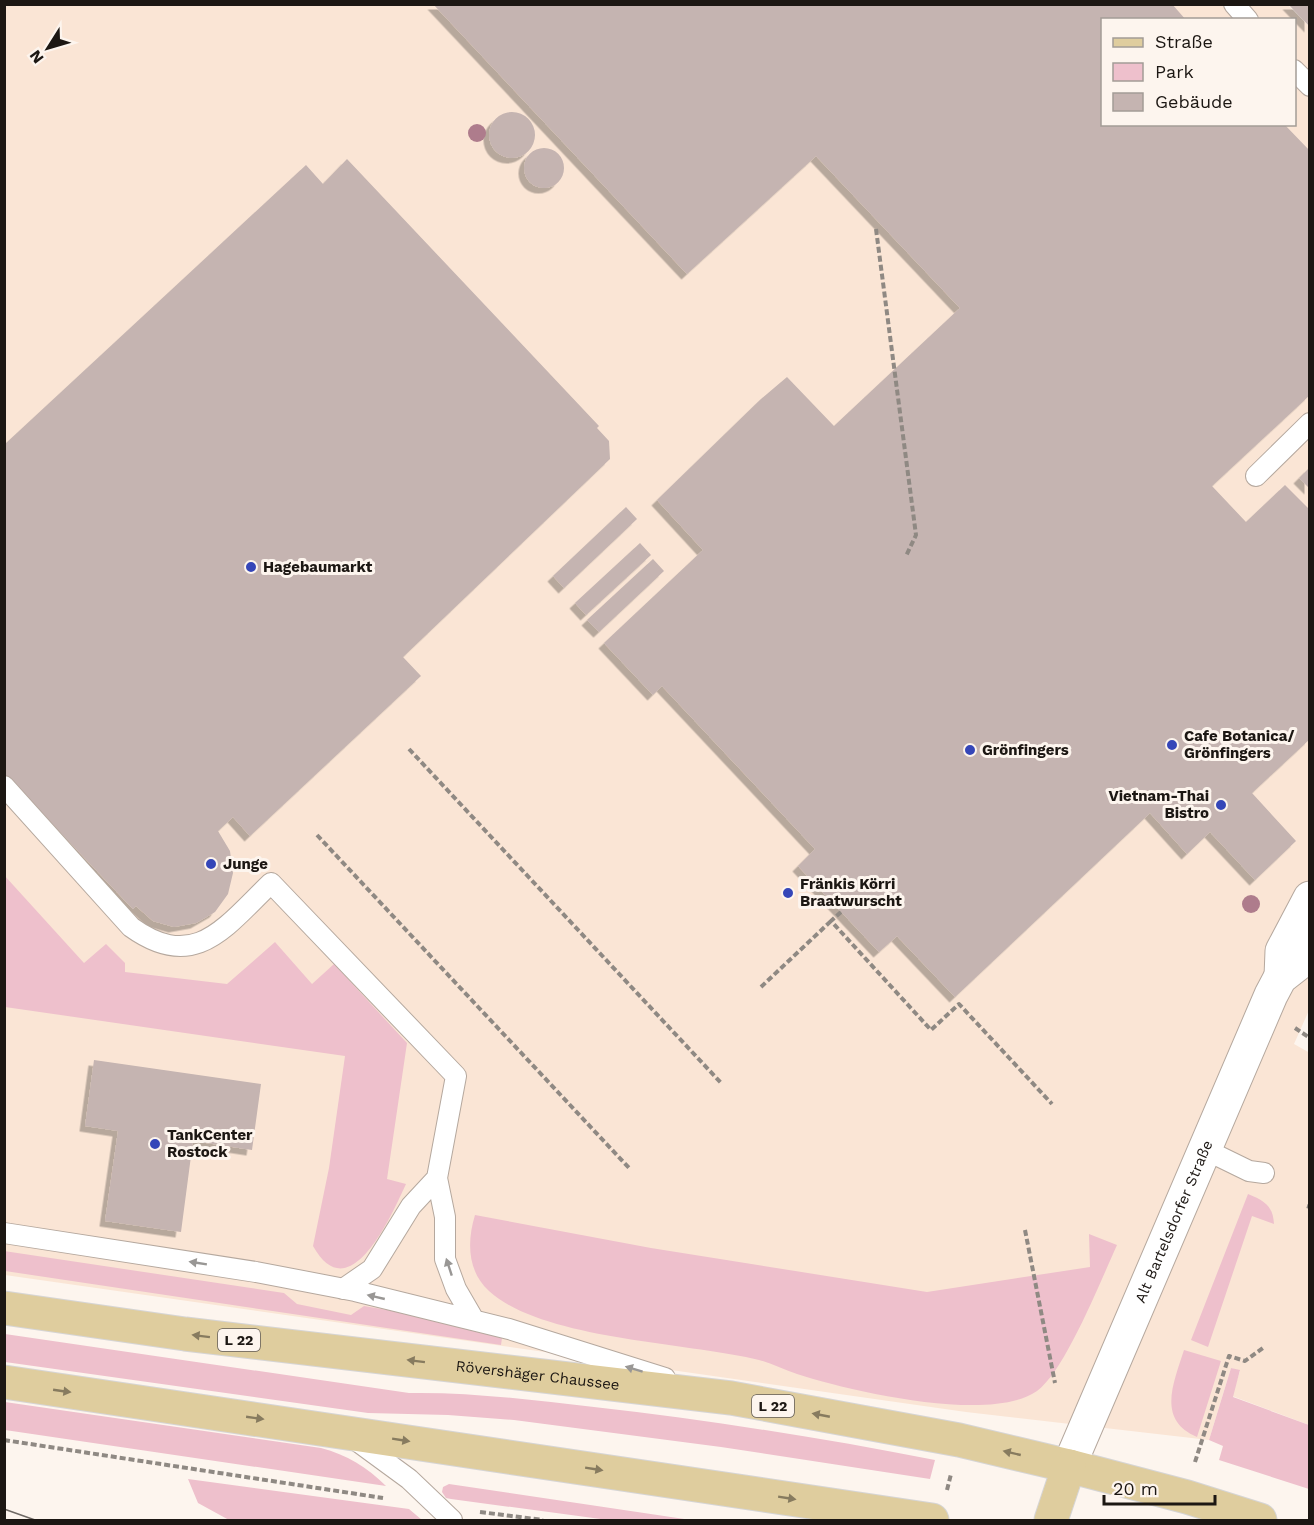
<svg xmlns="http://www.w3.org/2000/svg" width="1314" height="1525" font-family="'Work Sans',sans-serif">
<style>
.built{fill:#fae5d5;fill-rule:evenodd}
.green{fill:#eec0cc}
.building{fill:#c5b4b1;filter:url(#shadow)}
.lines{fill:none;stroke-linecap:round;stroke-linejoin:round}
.lane-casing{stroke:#b5a89e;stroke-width:22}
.street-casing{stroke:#b5a89e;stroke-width:35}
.primary-casing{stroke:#d6d5d5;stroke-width:35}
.path{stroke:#8f8983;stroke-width:4;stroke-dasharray:6 3;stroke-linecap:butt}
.lane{stroke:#fff;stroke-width:20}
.street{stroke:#fff;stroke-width:33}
.primary{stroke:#dfcd9e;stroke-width:33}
.tram{stroke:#6f6964;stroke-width:1.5}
.tree{fill:#ae7c8c}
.oneway{fill:#999795}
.oneway2{fill:#877b5f}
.poi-dot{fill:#3546b8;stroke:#fdf5ee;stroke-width:2}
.labels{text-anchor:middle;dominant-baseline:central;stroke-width:6;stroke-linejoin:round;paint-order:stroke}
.shield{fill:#fdf5ee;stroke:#605a55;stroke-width:1.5}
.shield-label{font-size:14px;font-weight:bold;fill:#1c1713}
.poi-label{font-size:15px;font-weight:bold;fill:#1c1713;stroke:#fdf5ee;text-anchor:start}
.street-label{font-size:15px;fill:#1c1713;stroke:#fdf5ee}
</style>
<defs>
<filter id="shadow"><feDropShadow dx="-5.5" dy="5.5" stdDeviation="0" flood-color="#0004"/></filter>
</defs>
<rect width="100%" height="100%" fill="#fdf5ee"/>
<!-- built -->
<path class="built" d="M 5,5 L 1288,5 L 1310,27 L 1310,1008 L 1294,1044 L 1310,1053 L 1309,1425 L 1232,1396 L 1240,1371 L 1231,1368 L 1209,1440 L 966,1412 L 5,1275 ZM 1102,20 L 1294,20 L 1294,124 L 1102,124 Z"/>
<!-- green -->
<path class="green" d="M 4,875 L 84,963 L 106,944 L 125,963 L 125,972 L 227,984 L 275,942 L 312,984 L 334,964 L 407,1043 L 387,1179 L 406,1184 C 392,1214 350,1312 313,1246 L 329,1168 L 345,1056 L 5,1007 Z
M 1248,1194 C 1265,1201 1273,1206 1274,1224 L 1252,1216 L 1208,1347 L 1191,1340 Z
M 475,1215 L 651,1248 L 927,1292 L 1090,1267 L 1089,1234 L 1117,1245 C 1101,1280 1065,1371 1037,1391 C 991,1424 849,1391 797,1374 C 784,1370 772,1363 759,1360 C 686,1342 543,1340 489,1291 C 467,1271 467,1241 475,1215 Z
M 4,1251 L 284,1293 L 297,1304 L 351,1315 L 364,1306 L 422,1316 L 502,1338 L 501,1345 L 5,1271 Z
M 5,1334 L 409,1393 C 471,1392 532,1400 594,1407 C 709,1420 822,1438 935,1460 L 930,1479 L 721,1447 L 514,1420 L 448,1415 L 368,1413 L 5,1362 Z
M 1184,1350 L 1221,1361 L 1197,1437 C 1156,1420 1174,1382 1184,1350 Z
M 1231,1368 L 1240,1370 L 1233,1397 L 1309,1425 L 1309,1489 L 1219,1460 L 1223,1446 L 1209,1440 Z
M 5,1402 L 321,1448 C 347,1455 367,1467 386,1486 L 5,1430 Z
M 188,1479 L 409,1509 L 422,1520 L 229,1520 L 198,1503 Z
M 449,1484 L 691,1520 L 608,1520 L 451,1499 L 446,1498 L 442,1492 L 443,1487 Z"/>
<!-- building -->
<path class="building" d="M 433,4 L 1172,4 L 1186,20 L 1102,20 L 1102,124 L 1284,124 L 1310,151 L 1310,395 L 1212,486 L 1246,522 L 1285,485 L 1310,510 L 1310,739 L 1252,793 L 1296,841 L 1255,880 L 1210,832 L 1187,854 L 1150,813 L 955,997 L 897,936 L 879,952 L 798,866 L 815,849 L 662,686 L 653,695 L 604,643 L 703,550 L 657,500 L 761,399 L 787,377 L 834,426 L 960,308 L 816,156 L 687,274 Z
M 1288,4 L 1310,4 L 1310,27 Z
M489 135a23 23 0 1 1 46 0a23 23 0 1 1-46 0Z
M524 168a20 20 0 1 1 40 0a20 20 0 1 1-40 0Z
M 347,159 L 599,426 L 597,428 L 609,441 L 610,459 L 403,657 L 421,676 L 250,836 L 233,817 L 218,831 L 230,851 L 233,873 L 228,894 L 215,912 L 196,923 L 174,927 L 153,921 L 136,906 L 133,909 L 4,773 L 4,445 L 306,165 L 323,184 Z
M 1310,467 L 1310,489 L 1299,478 Z
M 626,507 L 637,519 L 564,588 L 553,576 Z
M 640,543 L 651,555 L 586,615 L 575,603 Z
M 653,559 L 664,571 L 599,632 L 587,620 Z
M 94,1060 L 261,1084 L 252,1150 L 193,1141 L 181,1232 L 105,1221 L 118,1131 L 85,1126 Z"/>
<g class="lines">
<!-- lane casing -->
<g class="lane-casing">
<path id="lane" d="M 1234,4 L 1248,20
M 1294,70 L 1310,86
M 1256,476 L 1310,423
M 4,786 L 131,927 C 195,973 225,927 271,883 L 456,1076 L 437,1178 L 445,1217 L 445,1259 L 456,1289 L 474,1320
M 1206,1150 L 1249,1171 L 1264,1173
M 4,1233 L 256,1272 L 355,1291 L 509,1329 L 665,1378
M 343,1289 L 372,1269 L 411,1206 L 437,1178
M 353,1438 L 409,1479 L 452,1520"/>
</g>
<!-- street casing -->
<g class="street-casing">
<g id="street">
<path d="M 1281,977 L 1282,951 L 1310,898"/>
<path id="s1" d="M 1069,1466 L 1271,995 L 1280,978 L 1303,960 L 1310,948"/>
</g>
</g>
<!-- primary casing -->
<g class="primary-casing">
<g id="primary">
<path id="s2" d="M 4,1308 L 185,1334 L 731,1398 L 959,1440 L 1069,1466 L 1187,1497 L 1260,1520"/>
<path d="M 4,1382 L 932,1520"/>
<path d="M 1051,1520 L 1069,1466"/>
</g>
</g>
<!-- path -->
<path class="path" d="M 876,229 L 916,535 L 906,556
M 409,749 L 722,1084
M 317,835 L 630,1169
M 841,912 L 831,921 L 931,1030 L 959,1004 L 1052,1104
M 761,987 L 831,921
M 1295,1028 L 1310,1038
M 1307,1206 L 1310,1207
M 1025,1230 L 1055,1383
M 4,1440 L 383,1498
M 1195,1462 L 1229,1356 L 1245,1361 L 1263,1348
M 947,1490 L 951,1474
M 480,1512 L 543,1520"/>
<!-- lane -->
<use href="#lane" class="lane"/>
<!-- street -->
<use href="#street" class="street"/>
<!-- primary -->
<use href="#primary" class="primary"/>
<!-- tram -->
<path class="tram" d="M 4,1509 L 35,1520"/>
</g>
<!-- trees -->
<g class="tree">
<circle cx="477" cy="133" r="9"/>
<circle cx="1251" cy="904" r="9"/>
</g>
<!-- one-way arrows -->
<defs><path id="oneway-solid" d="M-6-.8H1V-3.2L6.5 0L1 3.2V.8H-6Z" transform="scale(1.5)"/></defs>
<g class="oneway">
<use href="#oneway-solid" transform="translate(198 1263) rotate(-171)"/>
<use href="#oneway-solid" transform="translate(449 1267) rotate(-108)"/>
<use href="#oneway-solid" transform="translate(376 1297) rotate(-167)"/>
<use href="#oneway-solid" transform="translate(634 1369) rotate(-163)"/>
</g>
<g class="oneway2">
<use href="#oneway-solid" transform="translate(201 1336) rotate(-173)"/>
<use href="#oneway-solid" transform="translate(416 1361) rotate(-173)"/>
<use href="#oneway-solid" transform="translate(62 1391) rotate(8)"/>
<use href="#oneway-solid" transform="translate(821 1415) rotate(-169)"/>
<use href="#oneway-solid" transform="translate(255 1418) rotate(8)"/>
<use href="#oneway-solid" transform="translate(401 1440) rotate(9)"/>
<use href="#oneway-solid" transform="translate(1012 1453) rotate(-167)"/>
<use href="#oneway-solid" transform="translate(594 1469) rotate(9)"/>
<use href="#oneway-solid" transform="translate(787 1498) rotate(9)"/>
</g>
<!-- markers -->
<g class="poi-dot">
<circle cx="251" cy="567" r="6"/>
<circle cx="1172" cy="745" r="6"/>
<circle cx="970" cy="750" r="6"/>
<circle cx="1221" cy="805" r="6"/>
<circle cx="211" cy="864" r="6"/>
<circle cx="788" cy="893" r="6"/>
<circle cx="155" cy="1144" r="6"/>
</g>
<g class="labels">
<!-- shield labels -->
<g class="shield">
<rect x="218" y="1329" width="42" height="22" rx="4.5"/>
<rect x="752" y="1395" width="42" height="22" rx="4.5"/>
</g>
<g class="shield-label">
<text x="239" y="1340">L 22</text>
<text x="773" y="1406">L 22</text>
</g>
<!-- poi labels -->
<g class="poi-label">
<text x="263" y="567">Hagebaumarkt</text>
<text x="1184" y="736">Cafe Botanica/<tspan x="1184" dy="17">Grönfingers</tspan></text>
<text x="982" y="750">Grönfingers</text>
<text x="1209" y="796" text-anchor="end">Vietnam-Thai<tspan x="1209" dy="17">Bistro</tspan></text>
<text x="223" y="864">Junge</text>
<text x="800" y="884">Fränkis Körri<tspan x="800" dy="17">Braatwurscht</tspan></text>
<text x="167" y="1135">TankCenter<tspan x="167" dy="17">Rostock</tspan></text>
</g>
<!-- street labels -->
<g class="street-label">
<text stroke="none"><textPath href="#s1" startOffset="266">Alt Bartelsdorfer Straße</textPath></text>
<text stroke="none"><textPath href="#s2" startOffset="538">Rövershäger Chaussee</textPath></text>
</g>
</g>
<!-- border -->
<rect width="1314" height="1525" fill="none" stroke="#1c1713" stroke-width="12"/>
<!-- legend -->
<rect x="1101" y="18" width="195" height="108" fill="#fdf5ee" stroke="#a39c96" stroke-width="1.5"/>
<rect x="1113" y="38" width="30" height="9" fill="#dfcd9e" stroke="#a39c96" stroke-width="1.5"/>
<text x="1155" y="48" font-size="18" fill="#1c1713">Straße</text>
<rect x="1113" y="63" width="30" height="18" fill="#eec0cc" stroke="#a39c96" stroke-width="1.5"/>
<text x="1155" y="78" font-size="18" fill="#1c1713">Park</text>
<rect x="1113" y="93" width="30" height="18" fill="#c5b4b1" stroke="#a39c96" stroke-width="1.5"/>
<text x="1155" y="108" font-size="18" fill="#1c1713">Gebäude</text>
<!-- north arrow -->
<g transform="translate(48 48) rotate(233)" stroke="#fdf5ee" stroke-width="4.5" paint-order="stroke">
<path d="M0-4.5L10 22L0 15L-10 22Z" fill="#1c1713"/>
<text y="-9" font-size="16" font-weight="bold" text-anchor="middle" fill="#1c1713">N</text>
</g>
<!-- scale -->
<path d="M1104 1495v9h111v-9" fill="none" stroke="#1c1713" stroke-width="3"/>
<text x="1113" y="1495" font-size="18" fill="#1c1713" stroke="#fdf5ee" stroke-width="4.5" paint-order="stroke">20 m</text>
</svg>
